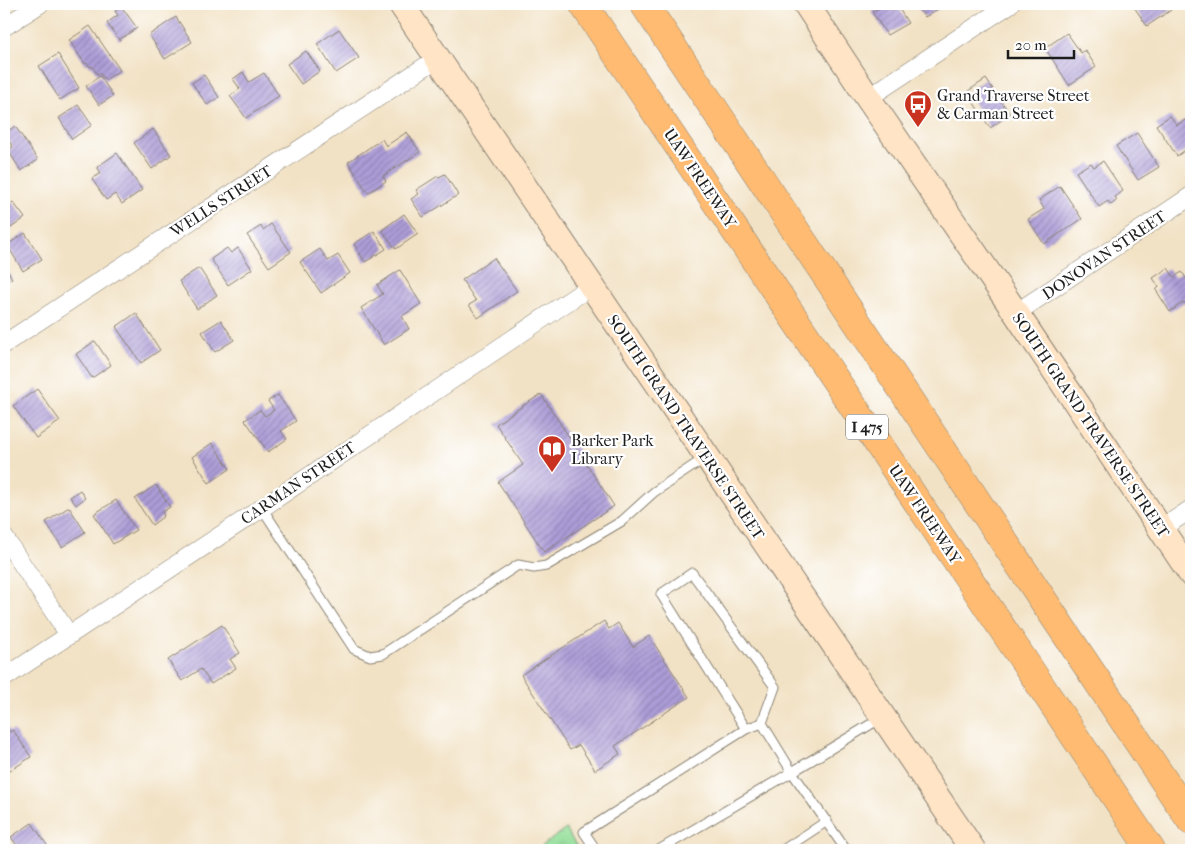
<svg xmlns="http://www.w3.org/2000/svg" width="1195" height="854" font-family="'IM FELL French Canon',serif">
<style>
.grass{fill:url(#grass-tufts);stroke:#587d5b}
.building{fill:url(#building-hatch)}
.lines{fill:none;stroke-linecap:round;stroke-linejoin:round}
.service-casing{stroke:#877f70;stroke-width:11}
.minor-casing{stroke:#877f70;stroke-width:19}
.secondary-casing{stroke:#877f70;stroke-width:27}
.motorway-casing{stroke:#877f70;stroke-width:29}
.service{stroke:#fff;stroke-width:9}
.minor{stroke:#fff;stroke-width:18}
.secondary{stroke:#ffe4c6;stroke-width:25}
.motorway{stroke:#ffbb71;stroke-width:28}
.labels{text-anchor:middle;dominant-baseline:central;stroke-width:4.5;stroke-linejoin:round;paint-order:stroke}
.shield{fill:#fff;stroke:#606060;stroke-width:1}
.shield-label{font-size:15px;font-weight:bold;fill:#1c1c1c}
.poi-label{font-size:16px;fill:#1c1c1c;stroke:#fff;text-anchor:start}
.street-label{font-size:16px;fill:#1c1c1c;stroke:#fff}
</style>
<defs>
<pattern id="grass-tufts" width="24" height="20" patternUnits="userSpaceOnUse" patternTransform="scale(1.25)"><rect width="24" height="20" fill="#94de9a"/><path d="M3 7l-1-3M5 7V3M7 7l1-3M15 17l-1-3M17 17v-4M19 17l1-3" fill="none" stroke="#7fbe84"/></pattern>
<pattern id="building-hatch" width="6" height="6" patternUnits="userSpaceOnUse" patternTransform="scale(1.25)"><rect width="6" height="6" fill="#ad9dd8"/><path d="M-1 1l2-2M0 6l6-6M5 7l2-2" fill="none" stroke="#8c7fae"/></pattern>
</defs>
<rect width="100%" height="100%" fill="#fff"/>
<filter id="ink" filterUnits="userSpaceOnUse"><feTurbulence type="fractalNoise" baseFrequency=".02" numOctaves="2"/><feDisplacementMap in="SourceGraphic" scale="10" xChannelSelector="R" yChannelSelector="G"/><feConvolveMatrix kernelMatrix="1 2 1 2 8 2 1 2 1" color-interpolation-filters="sRGB"/></filter>
<filter id="wash" filterUnits="userSpaceOnUse"><feTurbulence type="fractalNoise" baseFrequency=".0096" numOctaves="4" result="noise"/><feDisplacementMap in="SourceGraphic" scale="20" xChannelSelector="R" yChannelSelector="G"/><feGaussianBlur stdDeviation="1.12" result="paint"/><feColorMatrix in="noise" values="0 0 0 0 0 0 0 0 0 0 0 0 0 0 0 0 0 1.4 0 .05"/><feComposite in="paint" operator="in"/></filter>
<g filter="url(#wash)">
<rect width="100%" height="100%" fill="#f2e2c5"/>
<!-- grass -->
<path class="grass" d="M 566,829 L 579,850 L 536,850 Z"/>
<g id="blocks">
<!-- building -->
<path class="building" d="M 884,4 L 896,4 L 908,23 L 887,35 L 872,12 Z
M 914,4 L 946,4 L 925,17 Z
M 1132,4 L 1167,4 L 1171,10 L 1147,26 Z
M 121,6 L 137,28 L 119,40 L 107,23 L 118,15 L 115,11 Z
M 176,17 L 192,42 L 165,59 L 149,35 Z
M 90,26 L 120,70 L 105,80 L 100,73 L 97,74 L 92,66 L 90,67 L 87,63 L 85,64 L 69,40 Z
M 339,29 L 359,58 L 336,73 L 317,44 Z
M 1067,33 L 1081,53 L 1085,50 L 1096,67 L 1069,85 L 1045,48 Z
M 306,51 L 320,71 L 301,84 L 287,64 Z
M 58,54 L 79,88 L 60,100 L 39,66 Z
M 243,72 L 249,82 L 264,73 L 279,96 L 246,118 L 230,96 L 240,89 L 233,79 Z
M 204,75 L 219,97 L 207,105 L 192,83 Z
M 100,76 L 113,96 L 99,105 L 86,86 Z
M 986,79 L 1010,114 L 990,128 L 970,97 L 971,96 L 968,91 Z
M 78,105 L 92,125 L 72,139 L 59,118 Z
M 1170,116 L 1177,125 L 1187,119 L 1191,125 L 1191,146 L 1177,156 L 1156,125 Z
M 15,126 L 38,160 L 21,171 L 8,150 L 13,147 L 4,134 Z
M 153,129 L 171,155 L 152,169 L 134,143 Z
M 407,132 L 420,152 L 383,176 L 386,181 L 368,193 L 348,162 L 382,139 L 386,146 Z
M 1137,133 L 1159,167 L 1138,180 L 1116,146 Z
M 117,153 L 142,190 L 122,204 L 115,194 L 106,200 L 92,179 L 101,173 L 97,167 Z
M 1103,161 L 1123,191 L 1115,197 L 1117,200 L 1111,205 L 1108,201 L 1099,207 L 1076,172 L 1091,163 L 1094,167 Z
M 445,174 L 458,195 L 423,217 L 411,199 L 419,194 L 416,190 L 438,176 L 439,177 Z
M 1060,186 L 1082,219 L 1044,244 L 1028,219 L 1044,209 L 1039,200 Z
M 13,202 L 25,218 L 11,228 L 4,217 L 4,209 Z
M 404,214 L 418,234 L 396,249 L 382,230 Z
M 271,224 L 291,252 L 269,267 L 247,235 L 261,226 L 263,230 Z
M 374,231 L 386,249 L 365,262 L 354,244 Z
M 25,233 L 42,259 L 23,271 L 7,245 Z
M 227,248 L 231,253 L 238,248 L 252,269 L 228,285 L 211,259 Z
M 320,249 L 328,261 L 338,255 L 350,273 L 321,293 L 300,262 Z
M 494,258 L 517,291 L 478,318 L 469,305 L 476,301 L 462,280 Z
M 4,265 L 12,278 L 4,283 Z
M 199,268 L 217,295 L 197,309 L 179,281 Z
M 1168,268 L 1174,277 L 1182,272 L 1191,286 L 1191,307 L 1189,308 L 1184,302 L 1170,312 L 1156,290 L 1159,287 L 1153,278 Z
M 400,270 L 421,304 L 402,316 L 409,329 L 384,345 L 361,308 L 383,294 L 377,285 Z
M 136,313 L 160,350 L 141,363 L 116,327 Z
M 221,320 L 234,340 L 215,352 L 202,332 Z
M 95,341 L 111,365 L 92,378 L 76,354 Z
M 37,389 L 60,421 L 36,438 L 13,406 Z
M 541,394 L 614,506 L 544,552 L 498,482 L 523,465 L 496,424 Z
M 278,395 L 296,421 L 281,431 L 287,439 L 268,452 L 245,420 L 260,410 L 265,416 L 274,410 L 268,401 Z
M 212,443 L 230,469 L 209,483 L 192,457 Z
M 156,485 L 170,507 L 162,512 L 164,516 L 152,525 L 135,499 Z
M 80,490 L 85,498 L 76,505 L 70,497 Z
M 116,500 L 136,530 L 113,544 L 94,514 Z
M 69,507 L 85,532 L 62,547 L 46,522 Z
M 604,621 L 609,629 L 618,623 L 633,647 L 649,636 L 689,697 L 615,746 L 620,754 L 595,770 L 579,745 L 570,750 L 521,675 Z
M 222,625 L 240,653 L 230,659 L 236,668 L 211,684 L 201,669 L 182,681 L 168,660 Z
M 5,725 L 10,732 L 13,730 L 31,757 L 5,774 L 4,771 L 4,726 Z
M 32,823 L 47,845 L 39,850 L 20,850 L 11,837 Z"/>
</g>
</g>
<g filter="url(#ink)">
<use href="#blocks" fill-opacity="0" stroke="#877f70" stroke-width="1"/>
<g class="lines">
<!-- service casing -->
<g class="service-casing">
<path id="service" d="M 262,508 L 354,649 L 370,656 L 383,654 L 518,565 L 534,568 L 546,566 L 622,521 L 654,492 L 705,458
M 746,729 L 661,594 L 692,573 L 775,687 L 762,723
M 596,850 L 584,832 L 746,729 L 762,723 L 792,772 L 659,850
M 783,850 L 827,821
M 846,850 L 792,772 L 881,718"/>
</g>
<!-- minor casing -->
<g class="minor-casing">
<path id="minor" d="M 4,27 L 40,4
M 868,98 L 1010,4
M 1016,313 L 1191,196
M 4,344 L 438,58
M 1161,529 L 1191,509
M 4,537 L 69,635
M 4,678 L 262,508 L 591,286"/>
</g>
<!-- secondary casing -->
<g class="secondary-casing">
<path id="secondary" d="M 401,4 L 973,850
M 806,4 L 868,98 L 1016,313 L 1191,574"/>
</g>
<!-- motorway casing -->
<g class="motorway-casing">
<path id="motorway" d="M 583,4 L 1151,850
M 644,4 L 1191,821"/>
</g>
<!-- service -->
<use href="#service" class="service"/>
<!-- minor -->
<use href="#minor" class="minor"/>
<!-- secondary -->
<use href="#secondary" class="secondary"/>
<!-- motorway -->
<use href="#motorway" class="motorway"/>
</g>
</g>
<!-- icons -->
<defs>
<g id="bus-pin" transform="scale(1.4375)"><path d="M0 17L-7.5 6A9.5 9.5 0 1 1 7.5 6Z" fill="#c8321e" stroke="#fff"/><path d="M-5-6H5V4H4V6H2V4H-2V6H-4V4H-5ZM-3.5-4V0h7V-4ZM-3.5 1.2v1.5H-2V1.2ZM2 1.2v1.5H3.5V1.2Z" fill="#fff"/></g>
<g id="library-pin" transform="scale(1.4375)"><path d="M0 17L-7.5 6A9.5 9.5 0 1 1 7.5 6Z" fill="#c8321e" stroke="#fff"/><path d="M-6-4Q-3-5.5-.7-3.5V5Q-3 3-6 4ZM6-4Q3-5.5 .7-3.5V5Q3 3 6 4Z" fill="#fff"/></g>
</defs>
<g fill-rule="evenodd">
<use href="#bus-pin" x="918" y="104"/>
<use href="#library-pin" x="552" y="449"/>
</g>
<g class="labels">
<!-- shield labels -->
<rect class="shield" x="846" y="414.5" width="42" height="25" rx="4"/>
<g class="shield-label">
<text x="867" y="427">I 475</text>
</g>
<!-- poi labels -->
<g class="poi-label">
<text x="937" y="95">Grand Traverse Street<tspan x="937" dy="18">&amp; Carman Street</tspan></text>
<text x="571" y="440">Barker Park<tspan x="571" dy="18">Library</tspan></text>
</g>
<!-- street labels -->
<g class="street-label">
<text transform="translate(700 178) rotate(56)">UAW FREEWAY</text>
<text transform="translate(221 201) rotate(-33)">WELLS STREET</text>
<text transform="translate(1104 255) rotate(-34)">DONOVAN STREET</text>
<text transform="translate(1091 425) rotate(56)">SOUTH GRAND TRAVERSE STREET</text>
<text transform="translate(686 427) rotate(56)">SOUTH GRAND TRAVERSE STREET</text>
<text transform="translate(298 483) rotate(-34)">CARMAN STREET</text>
<text transform="translate(925 514) rotate(56)">UAW FREEWAY</text>
</g>
</g>
<!-- margin -->
<rect width="1195" height="854" fill="none" stroke="#fff" stroke-width="20"/>
<!-- scale -->
<path d="M1008 50v8h66v-8" fill="none" stroke="#1c1c1c" stroke-width="2.5"/>
<text x="1015" y="50" font-size="15" fill="#1c1c1c" stroke="#ffffff" stroke-width="4" paint-order="stroke">20 m</text>
</svg>
